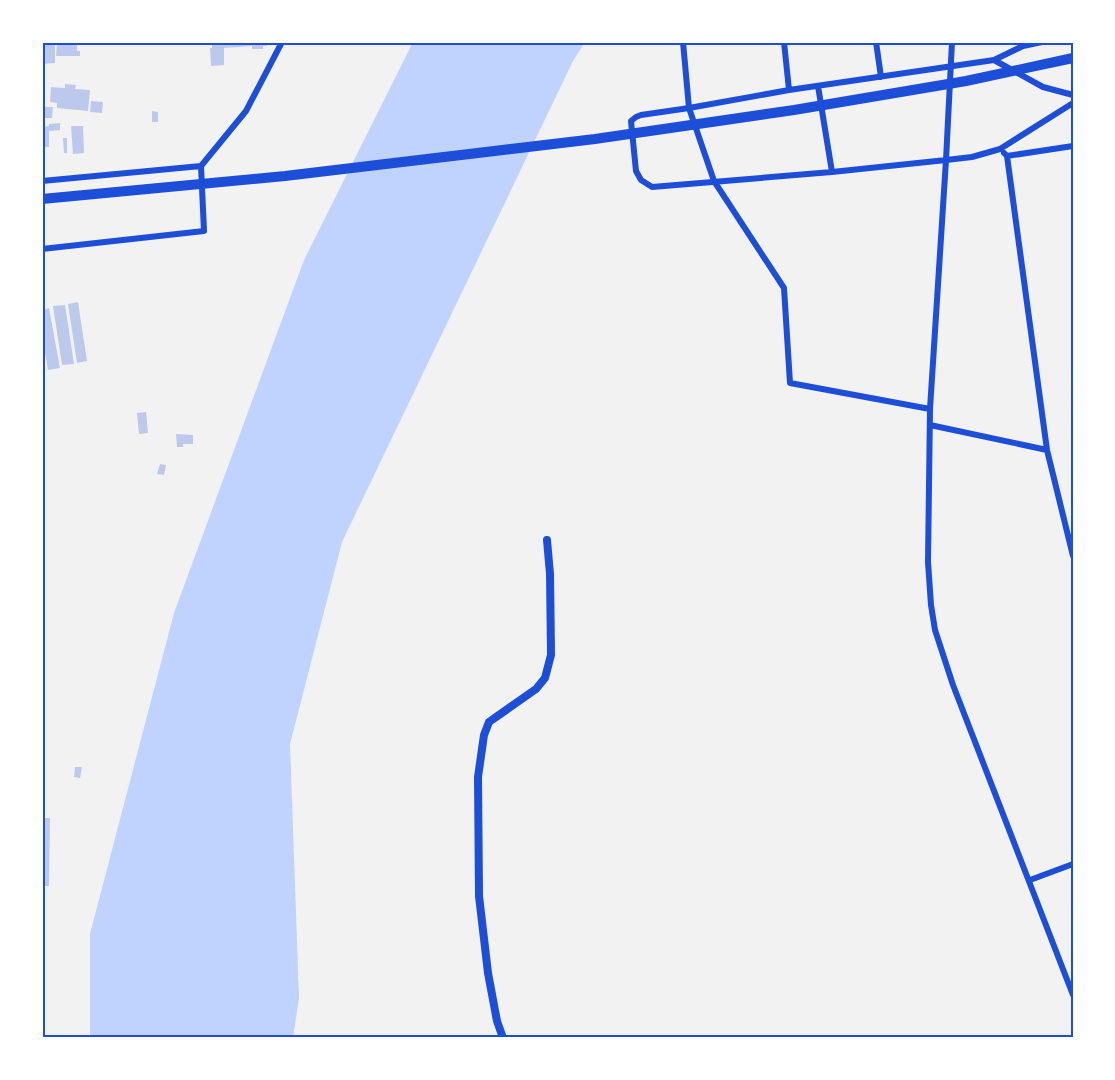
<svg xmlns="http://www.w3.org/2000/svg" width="1115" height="1080" font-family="'Libre Baskerville',serif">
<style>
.water{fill:#bfd3fe}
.building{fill:#bdc9ec}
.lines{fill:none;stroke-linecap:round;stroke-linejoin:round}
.minor{stroke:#1d4ed8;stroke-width:6}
.tertiary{stroke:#1d4ed8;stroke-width:8}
.motorway{stroke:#1d4ed8;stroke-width:10}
.neatline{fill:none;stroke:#1d4ed8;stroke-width:2}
</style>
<rect width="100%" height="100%" fill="#f2f2f2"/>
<!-- water -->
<path class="water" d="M 413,42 L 585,42 L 573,61 L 342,542 L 290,744 L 299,998 L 293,1038 L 90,1038 L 90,934 L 174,613 L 304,260 Z"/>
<!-- building -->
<path class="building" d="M 42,42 L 55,42 L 55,63 L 42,64 Z
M 212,42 L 267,42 L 267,46 L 263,46 L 263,49 L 252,49 L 252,46 L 224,48 L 224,65 L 211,66 L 210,48 L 212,48 Z
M 57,43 L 77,45 L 77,51 L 80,51 L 80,56 L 56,56 Z
M 65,84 L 76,85 L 75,89 L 90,90 L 88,111 L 57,108 L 57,103 L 50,102 L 51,87 L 65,88 Z
M 91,101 L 103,102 L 102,113 L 90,112 Z
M 42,104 L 45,104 L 45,107 L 53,107 L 52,118 L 42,118 Z
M 152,111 L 158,112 L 158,122 L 152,122 Z
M 60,123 L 60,130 L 49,131 L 49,147 L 42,147 L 42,127 L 49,126 L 49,124 Z
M 71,126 L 83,126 L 84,153 L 73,154 Z
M 63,138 L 67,138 L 67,153 L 64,153 Z
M 78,302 L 87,361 L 77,363 L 68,304 Z
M 65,305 L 74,364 L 62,365 L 53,306 Z
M 49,308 L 60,368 L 48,370 L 42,334 L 42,310 Z
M 146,412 L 148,433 L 139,434 L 137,413 Z
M 176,434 L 193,435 L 193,444 L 183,444 L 183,447 L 177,447 Z
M 160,464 L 166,465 L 164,475 L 157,474 Z
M 75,767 L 82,767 L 80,778 L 74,777 Z
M 42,818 L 50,818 L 49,886 L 42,886 Z"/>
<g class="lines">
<!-- minor -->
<path class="minor" d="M 683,42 L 689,108 L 714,181 L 784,288 L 790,383 L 930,409
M 784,42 L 789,90
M 876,42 L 881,77
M 952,42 L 946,160 L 972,157 L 1000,149 L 1073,103
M 1042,42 L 1023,46 L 994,60 L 789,90 L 689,108 L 641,115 L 636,117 L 631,121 L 636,171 L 641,180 L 652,187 L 832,172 L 946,160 L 930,409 L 928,562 L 931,605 L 935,630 L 953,685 L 1073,995
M 994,60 L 1043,87 L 1073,95
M 818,86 L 832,172
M 1004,153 L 1007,156 L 1073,146
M 1007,156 L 1047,450 L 1073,556
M 201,166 L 246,111 L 282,42
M 42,181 L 201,166 L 204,231 L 42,249
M 930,425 L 1047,450
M 1030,880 L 1073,864"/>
<!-- tertiary -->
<path class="tertiary" d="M 503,1038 L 497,1021 L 488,973 L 479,896 L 478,777 L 484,735 L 489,722 L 536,689 L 545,678 L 551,655 L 550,574 L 547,540"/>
<!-- motorway -->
<path class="motorway" d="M 42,199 L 285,176 L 595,139 L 794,110 L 966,81 L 1073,58"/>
</g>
<!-- border -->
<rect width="1115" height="1080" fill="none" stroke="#ffffff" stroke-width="87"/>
<rect x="44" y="44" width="1028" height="992" class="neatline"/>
</svg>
